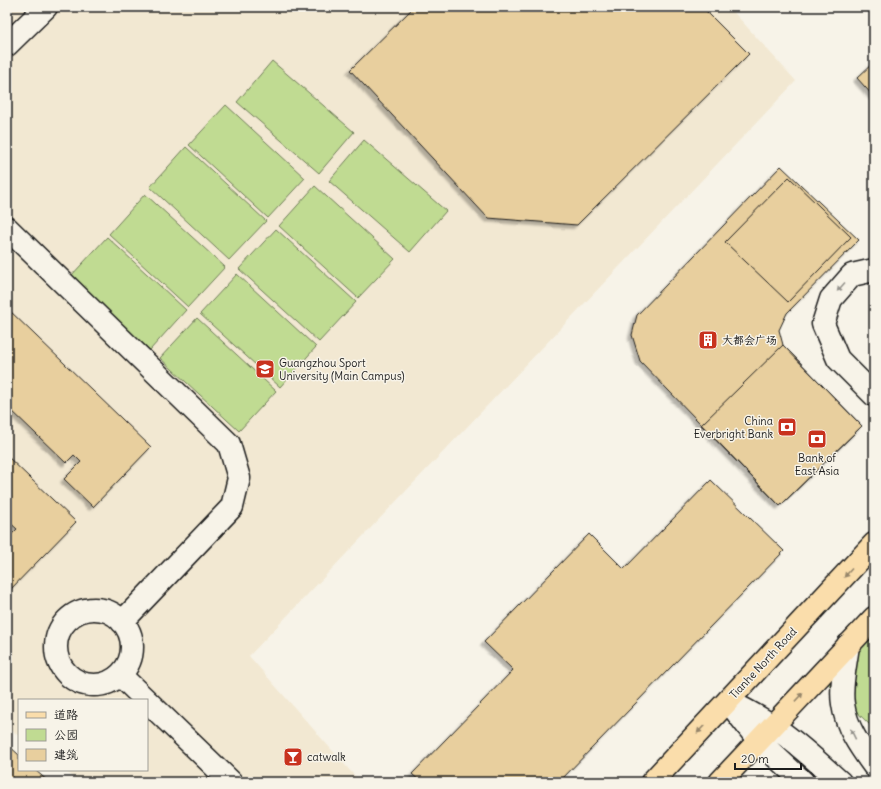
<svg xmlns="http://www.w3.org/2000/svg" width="881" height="789" font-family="Delius,'LXGW WenKai TC',sans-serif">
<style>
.built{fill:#f2e8d2}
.green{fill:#c0db92;stroke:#6e7c57}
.building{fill:#e8cf9e;stroke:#1c1c1c;filter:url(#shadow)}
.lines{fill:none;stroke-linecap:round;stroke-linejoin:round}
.minor-casing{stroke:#1c1c1c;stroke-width:25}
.major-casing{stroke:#1c1c1c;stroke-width:25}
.minor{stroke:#f7f3e8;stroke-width:22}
.major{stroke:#faddab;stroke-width:22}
.oneway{fill:#94928c}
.oneway2{fill:#96866b}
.labels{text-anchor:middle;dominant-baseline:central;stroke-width:3;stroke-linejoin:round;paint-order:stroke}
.poi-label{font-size:11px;fill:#1c1c1c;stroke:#f7f3e8;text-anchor:start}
.street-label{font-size:11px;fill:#1c1c1c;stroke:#f7f3e8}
</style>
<defs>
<filter id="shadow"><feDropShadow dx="-3.5" dy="3.5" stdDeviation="1" flood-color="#0004"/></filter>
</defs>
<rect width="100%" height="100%" fill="#f7f3e8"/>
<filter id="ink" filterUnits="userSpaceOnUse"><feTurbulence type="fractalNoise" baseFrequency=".025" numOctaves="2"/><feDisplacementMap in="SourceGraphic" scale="8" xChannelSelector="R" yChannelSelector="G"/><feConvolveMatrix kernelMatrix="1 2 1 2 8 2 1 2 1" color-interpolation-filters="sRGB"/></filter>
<g filter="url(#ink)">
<!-- built -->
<path class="built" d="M 7,7 L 729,7 L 796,81 L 249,656 L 360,782 L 80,782 L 64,770 L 147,770 L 147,700 L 19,700 L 19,736 L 7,727 Z"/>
<!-- green -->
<path class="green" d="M 272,61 L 354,132 L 319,173 L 237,102 Z
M 226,105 L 305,178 L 268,218 L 189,145 Z
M 364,140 L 446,211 L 410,252 L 329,181 Z
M 186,147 L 266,221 L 229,260 L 150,187 Z
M 315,186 L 395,259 L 358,298 L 279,226 Z
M 145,194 L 225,267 L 188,307 L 109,234 Z
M 276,229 L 356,302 L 319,342 L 239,269 Z
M 107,237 L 186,310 L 150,350 L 70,277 Z
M 237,274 L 316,347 L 280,387 L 200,314 Z
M 197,318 L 276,391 L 239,431 L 160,358 Z
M 874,608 L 874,729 L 815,671 Z"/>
<!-- building -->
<path class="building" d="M 414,7 L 702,7 L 749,54 L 577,225 L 488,218 L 350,70 Z
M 874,62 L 874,97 L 857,78 Z
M 781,166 L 859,240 L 787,313 L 779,330 L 783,345 L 862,426 L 780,506 L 640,361 L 632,335 L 637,315 Z
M 789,177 L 851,237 L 788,302 L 725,242 Z
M 7,308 L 151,447 L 93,507 L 64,479 L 81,462 L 74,455 L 66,463 L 7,406 Z
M 783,345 L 862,426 L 780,506 L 701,425 Z
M 7,456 L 76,522 L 7,593 L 7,539 L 17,529 L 7,520 Z
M 711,480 L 784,551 L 559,782 L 421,782 L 412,774 L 513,670 L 484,642 L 589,534 L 624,569 Z
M 7,744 L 19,755 L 19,770 L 35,770 L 49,782 L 7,782 Z"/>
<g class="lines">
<!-- minor casing -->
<g class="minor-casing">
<path id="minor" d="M 7,45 L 46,7
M 7,228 L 229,444 L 239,478 L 232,507 L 122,622
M 874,270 L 852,275 L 831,299 L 823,324 L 838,359 L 874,395
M56 647a38 38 0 1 1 76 0a38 38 0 1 1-76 0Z
M 848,645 C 846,663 840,686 843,704 C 846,727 860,747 874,766
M 120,675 L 146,700
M 147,701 L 231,782
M 728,701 C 746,710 765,720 781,732 C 802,747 821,765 840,782
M 732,706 L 759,741 L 803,782"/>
</g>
<!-- major casing -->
<g class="major-casing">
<path id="major" d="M 652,782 L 874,544
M 720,782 L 874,618"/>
</g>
<!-- minor -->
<use href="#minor" class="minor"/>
<!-- major -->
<use href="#major" class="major"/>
</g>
<!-- one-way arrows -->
<defs><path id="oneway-solid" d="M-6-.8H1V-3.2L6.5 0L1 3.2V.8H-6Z"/></defs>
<g class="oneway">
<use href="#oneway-solid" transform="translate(841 287) rotate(132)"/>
<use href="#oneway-solid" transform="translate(853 734) rotate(-116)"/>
</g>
<g class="oneway2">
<use href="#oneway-solid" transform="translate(848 573) rotate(132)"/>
<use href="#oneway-solid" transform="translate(799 697) rotate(-47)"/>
<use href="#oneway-solid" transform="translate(701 729) rotate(133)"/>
</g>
</g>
<!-- icons -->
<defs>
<g id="building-square" transform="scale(1)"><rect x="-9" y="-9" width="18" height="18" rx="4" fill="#c8321e" stroke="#f7f3e8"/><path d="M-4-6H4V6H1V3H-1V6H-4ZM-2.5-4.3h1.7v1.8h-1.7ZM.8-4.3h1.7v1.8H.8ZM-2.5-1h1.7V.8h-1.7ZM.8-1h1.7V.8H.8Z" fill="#fff"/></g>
<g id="university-square" transform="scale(1)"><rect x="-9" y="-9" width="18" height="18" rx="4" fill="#c8321e" stroke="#f7f3e8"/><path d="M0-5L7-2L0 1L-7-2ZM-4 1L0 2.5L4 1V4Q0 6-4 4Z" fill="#fff"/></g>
<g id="bank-square" transform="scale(1)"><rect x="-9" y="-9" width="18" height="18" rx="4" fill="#c8321e" stroke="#f7f3e8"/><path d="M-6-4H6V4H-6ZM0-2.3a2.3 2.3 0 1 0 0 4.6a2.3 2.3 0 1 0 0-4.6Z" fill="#fff"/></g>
<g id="bar-square" transform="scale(1)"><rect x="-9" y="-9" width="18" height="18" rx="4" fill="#c8321e" stroke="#f7f3e8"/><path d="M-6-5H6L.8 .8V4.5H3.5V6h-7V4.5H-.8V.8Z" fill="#fff"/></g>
</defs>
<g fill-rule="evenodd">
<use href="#building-square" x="708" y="340"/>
<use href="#university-square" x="265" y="369"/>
<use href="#bank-square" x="787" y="427"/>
<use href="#bank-square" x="817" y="439"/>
<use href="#bar-square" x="293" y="757"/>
</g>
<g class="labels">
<!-- poi labels -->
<g class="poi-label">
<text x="722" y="340">大都会广场</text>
<text x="279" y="363">Guangzhou Sport<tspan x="279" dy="13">University (Main Campus)</tspan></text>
<text x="773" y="421" text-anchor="end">China<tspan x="773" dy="13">Everbright Bank</tspan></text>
<text x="817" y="458" text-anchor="middle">Bank of<tspan x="817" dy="13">East Asia</tspan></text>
<text x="307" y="757">catwalk</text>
</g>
<!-- street labels -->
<g class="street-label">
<text transform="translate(763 663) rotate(-47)">Tianhe North Road</text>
</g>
</g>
<!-- margin -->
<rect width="881" height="789" fill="none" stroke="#f7f3e8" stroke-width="24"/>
<rect x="12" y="12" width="857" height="765" fill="none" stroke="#1c1c1c" stroke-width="1.5" filter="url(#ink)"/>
<!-- legend -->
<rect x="18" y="699" width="130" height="72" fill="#f7f3e8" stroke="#9f9d96"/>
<rect x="26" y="712" width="20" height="6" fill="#faddab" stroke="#9f9d96"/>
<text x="54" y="719" font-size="12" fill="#1c1c1c">道路</text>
<rect x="26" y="729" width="20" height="12" fill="#c0db92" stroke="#9f9d96"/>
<text x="54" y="739" font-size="12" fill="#1c1c1c">公园</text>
<rect x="26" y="749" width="20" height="12" fill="#e8cf9e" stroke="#9f9d96"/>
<text x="54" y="759" font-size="12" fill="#1c1c1c">建筑</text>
<!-- scale -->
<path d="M735 763v6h66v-6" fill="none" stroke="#1c1c1c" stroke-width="2"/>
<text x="741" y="763" font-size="12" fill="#1c1c1c" stroke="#f7f3e8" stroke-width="3" paint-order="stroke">20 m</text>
</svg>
